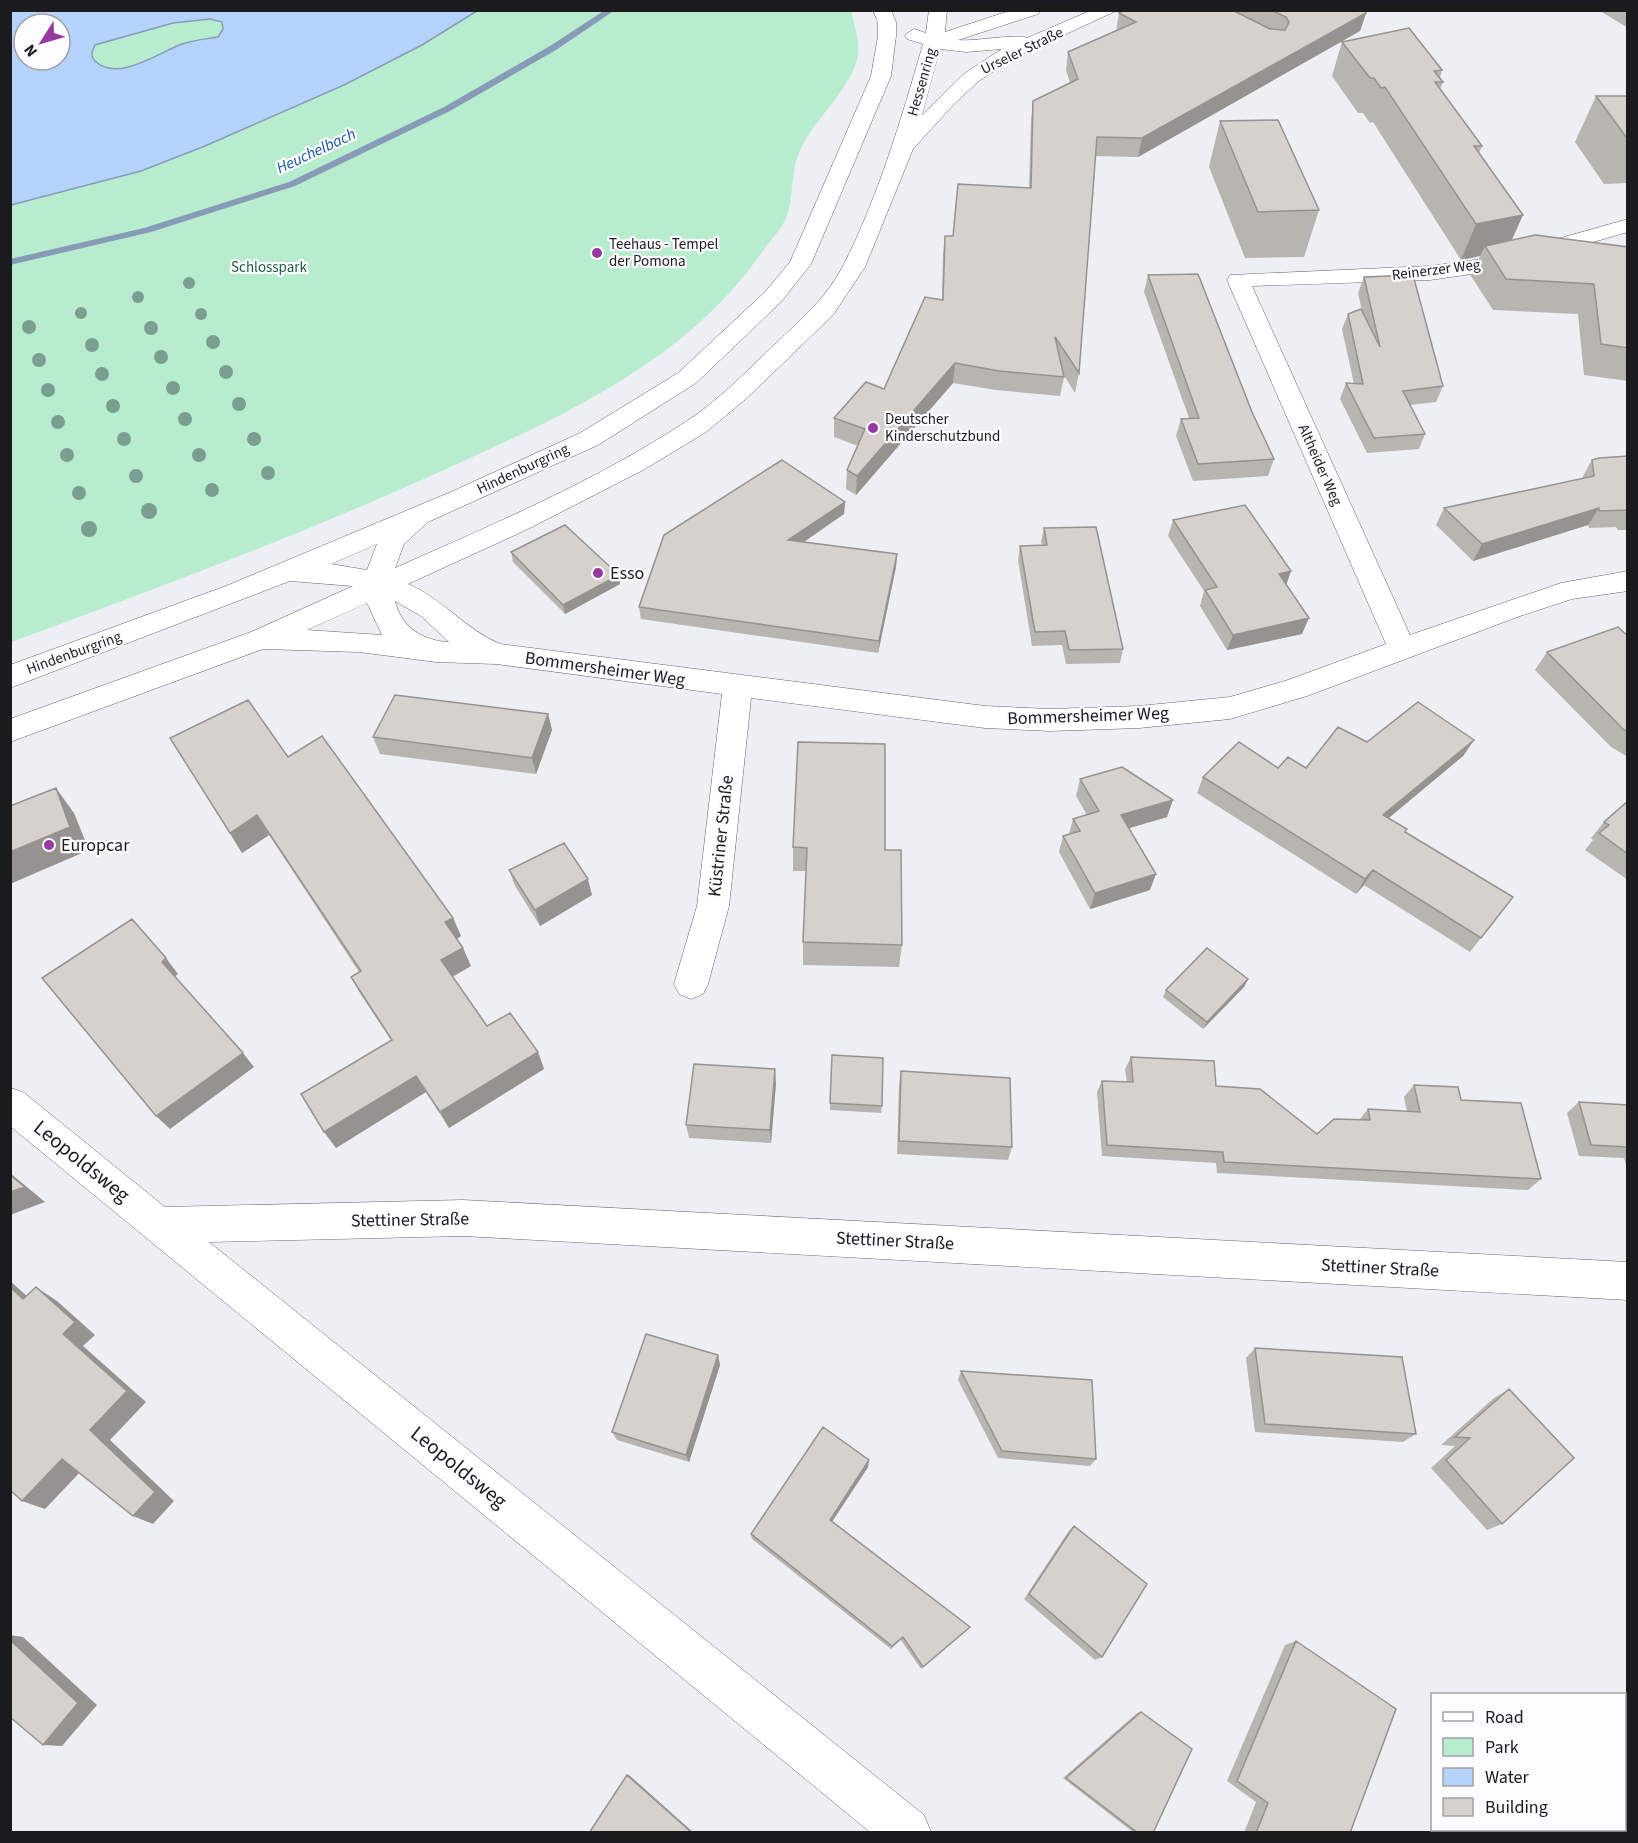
<svg xmlns="http://www.w3.org/2000/svg" width="1638" height="1843" font-family="'Source Sans 3',sans-serif">
<style>
.green{fill:#b8ecce;fill-rule:evenodd}
.water{fill:#b5d2fb;stroke:#879bb9;stroke-width:1.5;fill-rule:evenodd}
.lines{fill:none;stroke-linecap:round;stroke-linejoin:round}
.stream{fill:#879bb9;fill-rule:evenodd}
.minor-casing{stroke:#64646a;stroke-width:1}
.minor{fill:#fff;fill-rule:evenodd}
.tree{fill:#7a9e90}
.wall{fill:#b8b4af}
.shaded-wall{fill:#96928f}
.building{fill:#d6d1cc;stroke:#96928f;stroke-width:1.5}
.poi-dot{fill:#9639a2;stroke:#fcfcff;stroke-width:2}
.labels{text-anchor:middle;dominant-baseline:central;stroke-width:4.5;stroke-linejoin:round;paint-order:stroke}
.far-street-label{font-size:15px;fill:#1b1b1e;stroke:#fcfcff}
.far-poi-label{font-size:15px;fill:#1b1b1e;stroke:#fcfcff;text-anchor:start}
.far-park-label{font-size:15px;fill:#1b5d3e;stroke:#fcfcff}
.far-water-label{font-size:16px;font-style:italic;fill:#1755a3;stroke:#fcfcff}
.poi-label{font-size:18px;fill:#1b1b1e;stroke:#fcfcff;text-anchor:start}
.street-label{font-size:18px;fill:#1b1b1e;stroke:#fcfcff}
.near-street-label{font-size:21px;fill:#1b1b1e;stroke:#fcfcff}
</style>
<rect width="100%" height="100%" fill="#eeeef5"/>
<!-- green -->
<path class="green" d="M 11,11 L 851,11 C 854,23 860,42 858,55 C 853,86 816,118 802,146 C 789,171 795,196 786,218 C 781,230 768,243 760,255 C 680,368 549,422 426,478 C 290,539 151,591 11,642 ZM 24,24 L 60,24 L 60,60 L 24,60 Z"/>
<!-- water -->
<path class="water" d="M 10,11 L 11,10 L 477,11 L 422,45 L 344,85 L 205,146 L 141,171 L 11,205 ZM 210,19 L 222,22 L 223,29 L 218,37 C 206,39 194,40 182,44 C 160,52 117,83 95,61 C 90,56 92,51 95,45 L 173,23 ZM 24,24 L 60,24 L 60,60 L 24,60 Z"/>
<g class="lines">
<!-- stream -->
<path class="stream" d="M 605,10 L 615,10 L 556,50 L 450,111 L 295,186 L 151,232 L 10,265 L 10,259 L 144,228 L 289,182 L 444,107 L 550,46 Z"/>
<!-- minor casing -->
<g class="minor-casing">
<path id="minor" d="M 873,10 L 891,10 L 896,22 L 896,36 L 891,76 L 811,264 L 781,302 L 696,383 L 598,445 L 428,522 L 404,544 L 395,568 C 494,524 596,481 687,421 C 719,400 747,371 775,344 C 801,320 827,297 843,266 C 879,195 901,120 923,44 L 907,39 L 905,35 L 914,29 L 926,33 L 929,10 L 947,10 L 945,32 L 1012,10 L 1041,10 L 1038,14 L 958,40 C 974,42 1018,33 1027,38 L 1092,10 L 1118,10 L 1010,60 L 979,81 L 954,104 L 913,149 L 865,267 L 833,315 L 747,398 L 706,432 L 645,469 L 528,529 L 408,584 C 443,599 465,629 500,644 L 985,706 L 1050,709 L 1139,706 L 1230,697 L 1288,680 L 1386,644 L 1227,280 L 1230,275 L 1430,266 L 1490,258 L 1628,219 L 1628,232 L 1492,271 L 1430,280 L 1252,286 L 1410,635 L 1561,583 L 1628,571 L 1628,591 L 1572,599 L 1520,616 L 1307,696 L 1230,719 L 1139,728 L 1050,731 L 985,728 L 751,698 L 729,906 L 708,984 L 703,994 L 691,999 L 679,994 L 674,984 L 697,906 L 722,694 L 496,664 L 436,662 L 359,652 L 263,649 L 10,742 L 10,719 L 251,632 L 353,586 L 290,581 L 10,688 L 10,665 L 226,586 L 451,492 L 580,433 L 678,373 L 765,292 L 790,262 L 871,76 L 878,36 L 878,22 ZM 940,49 L 966,52 L 1002,49 L 965,73 L 922,115 ZM 377,544 L 367,570 L 331,564 ZM 395,601 L 421,616 L 449,642 C 423,641 401,627 395,601 ZM 367,603 L 382,635 L 307,630 Z
M 10,1088 L 23,1092 L 165,1207 L 463,1200 L 1628,1262 L 1628,1300 L 463,1236 L 209,1242 L 924,1815 L 931,1832 L 870,1832 L 10,1126 Z"/>
</g>
<!-- minor -->
<use href="#minor" class="minor"/>
</g>
<!-- trees -->
<g class="tree">
<circle cx="189" cy="283" r="6"/>
<circle cx="138" cy="297" r="6"/>
<circle cx="81" cy="313" r="6"/>
<circle cx="201" cy="314" r="6"/>
<circle cx="29" cy="327" r="7"/>
<circle cx="151" cy="328" r="7"/>
<circle cx="213" cy="342" r="7"/>
<circle cx="92" cy="345" r="7"/>
<circle cx="161" cy="357" r="7"/>
<circle cx="39" cy="360" r="7"/>
<circle cx="226" cy="372" r="7"/>
<circle cx="102" cy="374" r="7"/>
<circle cx="173" cy="388" r="7"/>
<circle cx="48" cy="390" r="7"/>
<circle cx="239" cy="404" r="7"/>
<circle cx="113" cy="406" r="7"/>
<circle cx="185" cy="419" r="7"/>
<circle cx="58" cy="422" r="7"/>
<circle cx="124" cy="439" r="7"/>
<circle cx="254" cy="439" r="7"/>
<circle cx="67" cy="455" r="7"/>
<circle cx="199" cy="455" r="7"/>
<circle cx="268" cy="473" r="7"/>
<circle cx="136" cy="476" r="7"/>
<circle cx="212" cy="490" r="7"/>
<circle cx="79" cy="493" r="7"/>
<circle cx="149" cy="511" r="8"/>
<circle cx="89" cy="529" r="8"/>
</g>
<!-- wall -->
<path class="wall" d="M 1125,10 L 1366,10 L 1366,13 L 1360,31 L 1138,157 L 1095,156 L 1079,373 L 1075,393 L 1063,374 L 1064,377 L 1060,396 L 996,390 L 953,383 L 856,495 L 846,489 L 847,470 L 858,446 L 834,437 L 834,418 L 884,389 L 942,300 L 943,255 L 945,236 L 953,236 L 1029,188 L 1031,120 L 1033,101 L 1070,83 L 1066,70 L 1068,52 L 1116,31 L 1119,13 Z
M 1600,10 L 1628,10 L 1628,28 L 1600,11 Z
M 1342,42 L 1442,70 L 1440,77 L 1443,82 L 1440,89 L 1482,146 L 1479,153 L 1512,240 L 1628,247 L 1628,381 L 1584,375 L 1578,314 L 1493,310 L 1471,276 L 1480,256 L 1461,260 L 1373,122 L 1370,123 L 1363,113 L 1358,113 L 1332,76 Z
M 1596,96 L 1628,96 L 1628,183 L 1604,184 L 1575,142 Z
M 1220,121 L 1319,210 L 1304,257 L 1245,258 L 1209,167 Z
M 1148,275 L 1252,412 L 1274,459 L 1268,476 L 1193,481 L 1176,436 L 1181,419 L 1189,418 L 1144,292 Z
M 1364,277 L 1443,386 L 1436,402 L 1410,405 L 1425,434 L 1419,449 L 1367,453 L 1340,399 L 1346,383 L 1354,384 L 1342,329 L 1348,314 L 1363,315 L 1358,293 Z
M 1628,456 L 1628,530 L 1618,530 L 1616,527 L 1589,528 L 1588,525 L 1473,561 L 1436,525 L 1444,508 L 1582,479 L 1582,478 L 1592,460 Z
M 845,502 L 844,514 L 803,542 L 897,554 L 896,567 L 878,653 L 641,619 L 639,607 Z
M 1173,520 L 1291,571 L 1286,585 L 1302,634 L 1227,650 L 1200,606 L 1204,591 L 1168,536 Z
M 1044,528 L 1123,649 L 1120,663 L 1066,664 L 1062,645 L 1032,646 L 1018,560 L 1020,546 L 1042,545 L 1041,542 Z
M 511,552 L 619,575 L 620,584 L 565,614 L 513,562 Z
M 1628,636 L 1628,757 L 1611,747 L 1535,670 L 1547,652 Z
M 548,714 L 552,730 L 536,774 L 380,754 L 373,737 Z
M 170,738 L 288,757 L 453,918 L 461,936 L 457,939 L 471,966 L 453,977 L 487,1026 L 538,1052 L 544,1069 L 449,1128 L 426,1092 L 336,1148 L 391,1040 L 361,995 L 351,977 L 359,972 L 269,835 L 242,853 Z
M 1474,740 L 1463,756 L 1389,818 L 1407,829 L 1405,832 L 1513,897 L 1470,952 L 1364,885 L 1356,894 L 1197,793 L 1203,777 L 1278,768 L 1306,768 L 1367,742 Z
M 1080,779 L 1167,817 L 1129,828 L 1150,890 L 1090,909 L 1059,852 L 1063,836 L 1069,834 L 1073,819 L 1087,815 L 1076,796 Z
M 1628,801 L 1628,880 L 1585,850 L 1593,840 L 1591,838 L 1604,822 Z
M 793,847 L 885,850 L 902,945 L 899,967 L 803,965 L 803,942 L 806,871 L 793,871 Z
M 509,870 L 592,895 L 540,926 L 515,886 Z
M 1248,979 L 1244,987 L 1203,1029 L 1163,997 L 1166,990 Z
M 832,1055 L 882,1106 L 881,1113 L 830,1110 Z
M 1131,1057 L 1216,1086 L 1317,1134 L 1360,1119 L 1368,1109 L 1407,1112 L 1404,1097 L 1414,1085 L 1461,1100 L 1541,1179 L 1528,1190 L 1217,1173 L 1216,1163 L 1102,1156 L 1097,1092 L 1102,1081 L 1127,1082 L 1125,1069 Z
M 901,1071 L 1012,1147 L 1008,1160 L 897,1154 L 899,1085 Z
M 776,1083 L 771,1143 L 689,1138 L 686,1125 Z
M 1579,1102 L 1628,1105 L 1628,1165 L 1626,1165 L 1624,1158 L 1579,1156 L 1567,1113 Z
M 1255,1348 L 1416,1434 L 1403,1442 L 1255,1432 L 1246,1358 Z
M 718,1355 L 720,1365 L 689,1462 L 617,1440 L 612,1432 Z
M 961,1371 L 1096,1459 L 1090,1466 L 998,1458 L 958,1380 Z
M 1509,1389 L 1502,1524 L 1487,1530 L 1431,1468 L 1455,1446 L 1441,1445 L 1494,1398 Z
M 869,1460 L 868,1467 L 832,1521 L 967,1630 L 921,1669 L 901,1640 L 891,1649 L 752,1539 L 751,1534 Z
M 1074,1526 L 1102,1657 L 1095,1660 L 1024,1599 L 1068,1532 Z
M 1296,1641 L 1350,1833 L 1244,1833 L 1256,1802 L 1227,1781 L 1285,1645 Z
M 1141,1712 L 1153,1833 L 1134,1833 L 1063,1778 L 1137,1713 Z"/>
<!-- shaded-wall -->
<path class="shaded-wall" d="M 1366,13 L 1360,31 L 1138,157 L 1142,138 Z
M 1523,215 L 1507,251 L 1485,246 L 1480,256 L 1461,260 L 1476,224 Z
M 955,363 L 953,383 L 856,495 L 857,476 Z
M 845,502 L 844,514 L 788,553 L 788,540 Z
M 1599,508 L 1588,525 L 1473,561 L 1482,544 Z
M 897,554 L 896,567 L 878,653 L 879,641 Z
M 1291,571 L 1285,588 L 1279,574 Z
M 619,575 L 620,584 L 565,614 L 563,605 Z
M 1309,618 L 1302,634 L 1227,650 L 1233,635 Z
M 548,714 L 552,730 L 536,774 L 532,758 Z
M 1474,740 L 1463,756 L 1374,830 L 1383,815 Z
M 56,788 L 74,813 L 89,850 L 10,884 L 10,852 Z
M 1173,800 L 1167,817 L 1116,832 L 1121,815 Z
M 257,815 L 269,835 L 242,853 L 230,833 Z
M 1373,870 L 1364,885 L 1356,894 L 1365,879 Z
M 1156,874 L 1150,890 L 1090,909 L 1095,893 Z
M 588,879 L 592,895 L 540,926 L 535,910 Z
M 453,918 L 461,936 L 453,941 L 445,922 Z
M 463,948 L 471,966 L 449,978 L 441,960 Z
M 166,958 L 178,974 L 174,977 L 162,962 Z
M 1248,979 L 1244,987 L 1203,1029 L 1207,1022 Z
M 538,1052 L 544,1069 L 449,1128 L 440,1112 Z
M 243,1053 L 254,1067 L 170,1129 L 156,1116 Z
M 775,1069 L 776,1083 L 771,1143 L 770,1130 Z
M 416,1076 L 426,1092 L 336,1148 L 324,1132 Z
M 10,1173 L 45,1202 L 10,1215 Z
M 10,1281 L 45,1312 L 23,1299 L 10,1287 Z
M 36,1287 L 57,1301 L 95,1335 L 83,1346 L 146,1402 L 110,1440 L 174,1501 L 153,1524 L 133,1516 L 90,1430 L 63,1334 Z
M 718,1355 L 720,1365 L 689,1462 L 686,1455 Z
M 62,1459 L 84,1468 L 45,1509 L 22,1501 Z
M 869,1460 L 868,1467 L 830,1525 L 830,1520 Z
M 10,1635 L 23,1637 L 97,1705 L 62,1746 L 43,1745 L 10,1640 Z
M 627,1775 L 629,1775 L 693,1832 L 693,1833 Z"/>
<!-- building -->
<path class="building" d="M 1125,10 L 1232,10 L 1270,29 L 1285,30 L 1289,22 L 1286,17 L 1271,10 L 1366,10 L 1366,13 L 1142,138 L 1097,137 L 1079,373 L 1055,337 L 1064,377 L 999,371 L 955,363 L 857,476 L 847,470 L 865,429 L 834,418 L 866,382 L 884,389 L 925,297 L 943,300 L 945,236 L 953,236 L 958,184 L 1031,188 L 1033,101 L 1078,79 L 1068,52 L 1136,22 L 1119,13 Z
M 1409,28 L 1442,70 L 1434,71 L 1443,82 L 1435,82 L 1482,146 L 1474,146 L 1523,215 L 1476,224 L 1385,87 L 1381,88 L 1374,78 L 1370,78 L 1342,42 Z
M 1596,96 L 1628,96 L 1628,138 L 1627,138 Z
M 1278,120 L 1319,210 L 1258,212 L 1220,121 Z
M 1535,235 L 1628,247 L 1628,348 L 1601,344 L 1594,284 L 1506,279 L 1485,246 Z
M 1198,274 L 1252,412 L 1274,459 L 1198,464 L 1181,419 L 1199,418 L 1148,275 Z
M 1413,275 L 1443,386 L 1403,391 L 1425,434 L 1374,438 L 1346,383 L 1363,384 L 1348,314 L 1361,309 L 1380,347 L 1364,277 Z
M 1628,456 L 1628,511 L 1627,510 L 1599,511 L 1599,508 L 1482,544 L 1444,508 L 1594,476 L 1592,460 L 1599,458 Z
M 782,460 L 845,502 L 788,540 L 897,554 L 879,641 L 639,607 L 664,535 Z
M 1245,505 L 1291,571 L 1279,574 L 1309,618 L 1233,635 L 1205,590 L 1217,587 L 1173,520 Z
M 565,525 L 619,575 L 563,605 L 511,552 Z
M 1096,527 L 1123,649 L 1069,650 L 1065,631 L 1035,632 L 1020,546 L 1047,545 L 1044,528 Z
M 1618,627 L 1628,636 L 1628,732 L 1624,730 L 1547,652 Z
M 395,695 L 548,714 L 532,758 L 373,737 Z
M 248,700 L 288,757 L 322,736 L 453,918 L 445,922 L 463,948 L 441,960 L 487,1026 L 510,1013 L 538,1052 L 440,1112 L 416,1076 L 324,1132 L 301,1094 L 392,1040 L 351,977 L 361,971 L 257,815 L 230,833 L 170,738 Z
M 1418,702 L 1474,740 L 1383,815 L 1407,829 L 1405,832 L 1513,897 L 1481,938 L 1373,870 L 1365,879 L 1203,777 L 1239,742 L 1278,768 L 1288,757 L 1306,768 L 1338,727 L 1367,742 Z
M 798,742 L 885,744 L 885,850 L 901,850 L 902,945 L 803,942 L 807,848 L 793,847 Z
M 1122,767 L 1173,800 L 1121,815 L 1156,874 L 1095,893 L 1063,836 L 1080,831 L 1073,819 L 1099,811 L 1080,779 Z
M 56,788 L 70,827 L 10,852 L 10,806 Z
M 1628,801 L 1628,854 L 1599,833 L 1609,825 L 1604,822 Z
M 564,843 L 588,879 L 535,910 L 509,870 Z
M 132,919 L 166,958 L 162,962 L 243,1053 L 156,1116 L 42,978 Z
M 1207,948 L 1248,979 L 1207,1022 L 1166,990 Z
M 832,1055 L 883,1058 L 882,1106 L 830,1103 Z
M 1131,1057 L 1214,1061 L 1216,1086 L 1260,1089 L 1317,1134 L 1334,1119 L 1370,1120 L 1368,1109 L 1420,1112 L 1414,1085 L 1458,1087 L 1461,1100 L 1521,1103 L 1541,1179 L 1224,1162 L 1223,1152 L 1107,1145 L 1102,1081 L 1133,1082 Z
M 694,1064 L 775,1069 L 770,1130 L 686,1125 Z
M 901,1071 L 1010,1078 L 1012,1147 L 899,1141 Z
M 1579,1102 L 1628,1105 L 1628,1147 L 1591,1145 Z
M 10,1175 L 25,1187 L 10,1192 Z
M 10,1287 L 23,1299 L 36,1287 L 75,1322 L 63,1334 L 127,1391 L 90,1430 L 155,1492 L 133,1516 L 62,1459 L 22,1501 L 10,1490 Z
M 646,1334 L 718,1355 L 686,1455 L 612,1432 Z
M 1255,1348 L 1402,1357 L 1416,1434 L 1265,1424 Z
M 961,1371 L 1092,1380 L 1096,1459 L 1002,1451 Z
M 1509,1389 L 1574,1458 L 1502,1524 L 1446,1460 L 1470,1438 L 1455,1437 Z
M 823,1427 L 869,1460 L 830,1520 L 970,1627 L 923,1667 L 903,1637 L 892,1646 L 751,1534 Z
M 1074,1526 L 1147,1584 L 1102,1657 L 1029,1594 Z
M 10,1640 L 78,1703 L 43,1745 L 10,1717 Z
M 1296,1641 L 1396,1709 L 1350,1833 L 1256,1833 L 1268,1803 L 1237,1781 Z
M 1141,1712 L 1192,1749 L 1153,1833 L 1138,1833 L 1066,1778 Z
M 627,1775 L 691,1832 L 691,1833 L 589,1833 Z"/>
<!-- markers -->
<g class="poi-dot">
<circle cx="597" cy="253" r="6"/>
<circle cx="873" cy="428" r="6"/>
<circle cx="598" cy="573" r="6"/>
<circle cx="49" cy="845" r="6"/>
</g>
<g class="labels">
<!-- far-street labels -->
<g class="far-street-label">
<text transform="translate(1022 51) rotate(-26)">Urseler Straße</text>
<text transform="translate(922 82) rotate(-74)">Hessenring</text>
<text transform="translate(1436 270) rotate(-7)">Reinerzer Weg</text>
<text transform="translate(1320 465) rotate(66)">Altheider Weg</text>
<text transform="translate(523 469) rotate(-25)">Hindenburgring</text>
<text transform="translate(74 653) rotate(-20)">Hindenburgring</text>
</g>
<!-- far-poi labels -->
<g class="far-poi-label">
<text x="609" y="244">Teehaus - Tempel<tspan x="609" dy="17">der Pomona</tspan></text>
<text x="885" y="419">Deutscher<tspan x="885" dy="17">Kinderschutzbund</tspan></text>
</g>
<!-- far-park labels -->
<g class="far-park-label">
<text x="269" y="267">Schlosspark</text>
</g>
<!-- far-water labels -->
<g class="far-water-label">
<text transform="translate(316 151) rotate(-25)">Heuchelbach</text>
</g>
<!-- poi labels -->
<g class="poi-label">
<text x="610" y="573">Esso</text>
<text x="61" y="845">Europcar</text>
</g>
<!-- street labels -->
<g class="street-label">
<text transform="translate(605 669) rotate(8)">Bommersheimer Weg</text>
<text transform="translate(1088 716) rotate(-2)">Bommersheimer Weg</text>
<text transform="translate(721 836) rotate(-84)">Küstriner Straße</text>
<text transform="translate(410 1220) rotate(-1)">Stettiner Straße</text>
<text transform="translate(895 1241) rotate(3)">Stettiner Straße</text>
<text transform="translate(1380 1268) rotate(3)">Stettiner Straße</text>
</g>
<!-- near-street labels -->
<g class="near-street-label">
<text transform="translate(82 1161) rotate(39)">Leopoldsweg</text>
<text transform="translate(459 1467) rotate(39)">Leopoldsweg</text>
</g>
</g>
<!-- border -->
<rect width="1638" height="1843" fill="none" stroke="#1b1b1e" stroke-width="24"/>
<!-- legend -->
<rect x="1431" y="1693" width="195" height="138" fill="#fcfcff" stroke="#a2a2a5" stroke-width="1.5"/>
<rect x="1443" y="1712" width="30" height="9" fill="#ffffff" stroke="#a2a2a5" stroke-width="1.5"/>
<text x="1485" y="1723" font-size="18" fill="#1b1b1e">Road</text>
<rect x="1443" y="1738" width="30" height="18" fill="#b8ecce" stroke="#a2a2a5" stroke-width="1.5"/>
<text x="1485" y="1753" font-size="18" fill="#1b1b1e">Park</text>
<rect x="1443" y="1768" width="30" height="18" fill="#b5d2fb" stroke="#a2a2a5" stroke-width="1.5"/>
<text x="1485" y="1783" font-size="18" fill="#1b1b1e">Water</text>
<rect x="1443" y="1798" width="30" height="18" fill="#d6d1cc" stroke="#a2a2a5" stroke-width="1.5"/>
<text x="1485" y="1813" font-size="18" fill="#1b1b1e">Building</text>
<!-- north arrow -->
<g transform="translate(42 42) rotate(233)"><circle r="28" fill="#fcfcff" stroke="#a2a2a5" stroke-width="1.5"/>
<path d="M0-4.5L10 22L0 15L-10 22Z" fill="#9639a2"/>
<text y="-9" font-size="16" font-weight="bold" text-anchor="middle" fill="#1b1b1e">N</text>
</g>
</svg>
